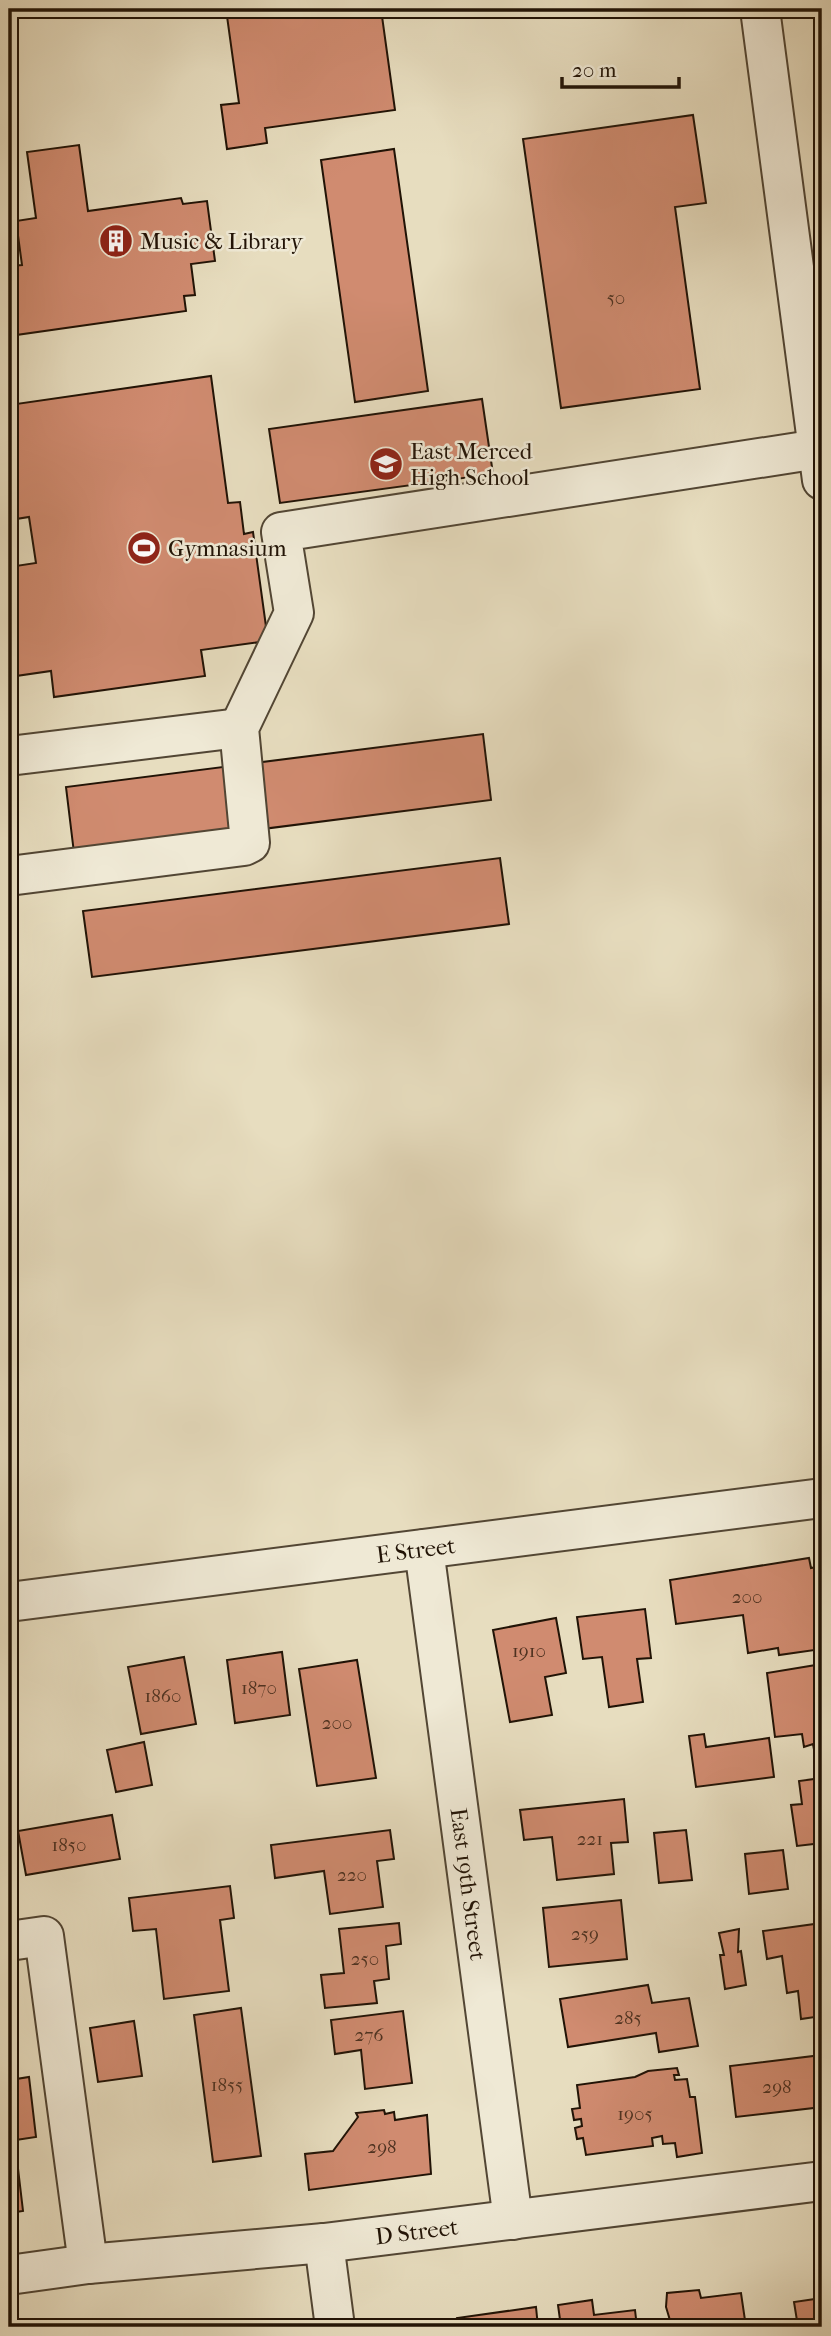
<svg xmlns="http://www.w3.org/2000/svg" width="831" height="2336" font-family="'IM FELL French Canon',serif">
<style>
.building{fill:#d08b70;stroke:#211306;stroke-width:2}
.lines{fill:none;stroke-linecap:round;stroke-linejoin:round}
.minor-casing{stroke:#524634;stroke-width:42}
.minor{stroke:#efe9d5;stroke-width:38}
.labels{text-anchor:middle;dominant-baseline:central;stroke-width:5;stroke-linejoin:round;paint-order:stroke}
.number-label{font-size:19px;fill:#4d3120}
.poi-label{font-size:23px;fill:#211306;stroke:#efe9d5;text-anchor:start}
.street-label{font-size:23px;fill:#211306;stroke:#efe9d5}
</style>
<rect width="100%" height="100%" fill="#e7ddbf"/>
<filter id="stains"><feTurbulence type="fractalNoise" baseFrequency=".00286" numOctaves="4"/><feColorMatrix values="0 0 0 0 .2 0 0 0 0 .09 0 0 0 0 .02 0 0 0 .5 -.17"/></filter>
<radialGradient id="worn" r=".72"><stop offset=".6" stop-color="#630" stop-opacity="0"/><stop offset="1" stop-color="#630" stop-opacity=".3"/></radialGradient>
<!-- building -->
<path class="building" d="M 226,9 L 381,9 L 395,110 L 265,128 L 267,143 L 227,149 L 221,105 L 239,103 Z
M 693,115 L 706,203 L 675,207 L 700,389 L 561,408 L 523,139 Z
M 79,145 L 88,211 L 181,198 L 183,204 L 207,201 L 215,261 L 191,264 L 195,295 L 184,296 L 186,311 L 9,336 L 9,266 L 22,265 L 16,221 L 36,218 L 27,152 Z
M 394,149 L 428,391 L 355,402 L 321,160 Z
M 211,376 L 228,503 L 240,502 L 244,534 L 253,532 L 268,641 L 201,650 L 205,676 L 54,697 L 51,671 L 9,677 L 9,567 L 36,563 L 29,517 L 16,519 L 13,498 L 9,499 L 9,405 Z
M 482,399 L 493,474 L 280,503 L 269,429 Z
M 483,734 L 491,800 L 74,853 L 66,787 Z
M 500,858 L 509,924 L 92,977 L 83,911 Z
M 809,1558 L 811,1568 L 822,1566 L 822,1649 L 779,1655 L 778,1648 L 748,1653 L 743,1615 L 676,1624 L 670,1580 Z
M 645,1609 L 651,1658 L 637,1659 L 643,1702 L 609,1707 L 602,1657 L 583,1659 L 577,1617 Z
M 556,1618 L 566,1673 L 545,1677 L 552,1715 L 510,1722 L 493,1630 Z
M 282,1652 L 290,1715 L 235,1723 L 227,1660 Z
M 184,1657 L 196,1724 L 141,1734 L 128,1667 Z
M 357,1660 L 376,1778 L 317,1786 L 299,1669 Z
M 822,1664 L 822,1754 L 815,1755 L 813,1744 L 804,1747 L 802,1734 L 775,1737 L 767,1673 Z
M 704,1734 L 706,1747 L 769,1738 L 774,1777 L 696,1787 L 689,1736 Z
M 144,1742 L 152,1785 L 116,1792 L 107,1750 Z
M 822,1778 L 822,1843 L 797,1846 L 791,1805 L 802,1804 L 799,1781 Z
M 624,1799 L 628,1842 L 611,1843 L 614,1874 L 557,1880 L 552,1837 L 524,1840 L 520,1810 Z
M 112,1815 L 120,1859 L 26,1875 L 18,1831 Z
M 390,1830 L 394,1859 L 377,1861 L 383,1907 L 330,1914 L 324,1871 L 275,1878 L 271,1845 Z
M 686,1830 L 692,1880 L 659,1883 L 654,1833 Z
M 783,1850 L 788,1889 L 749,1894 L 745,1854 Z
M 230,1886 L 234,1918 L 220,1920 L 229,1991 L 164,1999 L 156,1929 L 133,1931 L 129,1898 Z
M 621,1900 L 627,1959 L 549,1967 L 543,1908 Z
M 399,1923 L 401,1944 L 386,1946 L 389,1979 L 374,1981 L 377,2003 L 325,2008 L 321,1975 L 344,1973 L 339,1929 Z
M 822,1923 L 822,2016 L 801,2019 L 798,1991 L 787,1993 L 782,1956 L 767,1959 L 763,1931 Z
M 739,1929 L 738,1952 L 741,1951 L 746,1985 L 725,1989 L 720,1955 L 724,1955 L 719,1933 Z
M 648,1985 L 652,2003 L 689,1998 L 698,2046 L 659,2052 L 656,2033 L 568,2047 L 560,1999 Z
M 241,2008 L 261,2156 L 213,2162 L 194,2015 Z
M 403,2011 L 412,2083 L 365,2089 L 361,2050 L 335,2054 L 331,2020 Z
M 9,2019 L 16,2079 L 29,2077 L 36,2137 L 9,2141 Z
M 134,2021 L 142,2076 L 98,2082 L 90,2028 Z
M 822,2055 L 822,2107 L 736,2117 L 730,2066 Z
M 677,2068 L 679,2075 L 674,2075 L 675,2080 L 687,2079 L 690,2097 L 695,2097 L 702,2153 L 677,2157 L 675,2143 L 663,2144 L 662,2136 L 652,2138 L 653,2146 L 586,2155 L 583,2138 L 577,2139 L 575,2128 L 582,2126 L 581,2119 L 574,2120 L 572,2109 L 580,2108 L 577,2085 L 635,2077 L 648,2071 Z
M 384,2110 L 385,2114 L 394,2112 L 395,2120 L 427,2115 L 431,2174 L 309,2190 L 305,2154 L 333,2151 L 358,2117 L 356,2113 Z
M 17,2160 L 23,2211 L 9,2213 L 9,2161 Z
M 699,2290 L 701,2298 L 741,2293 L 746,2327 L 672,2327 L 666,2307 L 667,2293 Z
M 822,2298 L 822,2324 L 798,2327 L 794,2302 Z
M 592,2300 L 594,2315 L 635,2310 L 637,2327 L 561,2327 L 558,2305 Z
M 536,2307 L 538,2327 L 458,2327 L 457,2318 Z"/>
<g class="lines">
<!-- minor casing -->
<g class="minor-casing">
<g id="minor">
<path d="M 760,9 L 822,480"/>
<path d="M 9,756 L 239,728"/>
<path d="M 9,876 L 244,846 L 250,843 L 239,728 L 294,613 L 281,532 L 818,449"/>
<path id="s1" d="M 424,1549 L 513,2220"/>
<path id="s2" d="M 9,1602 L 822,1498"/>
<path d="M 9,1941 L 44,1936 L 88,2264"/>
<path d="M 324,2243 L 335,2327"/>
<path id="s3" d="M 9,2275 L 88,2264 L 324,2243 L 822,2181"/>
</g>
</g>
<!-- minor -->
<use href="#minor" class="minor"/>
</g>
<!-- icons -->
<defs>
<g id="building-disc" transform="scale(1.75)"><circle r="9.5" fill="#8f2418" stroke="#efe9d5"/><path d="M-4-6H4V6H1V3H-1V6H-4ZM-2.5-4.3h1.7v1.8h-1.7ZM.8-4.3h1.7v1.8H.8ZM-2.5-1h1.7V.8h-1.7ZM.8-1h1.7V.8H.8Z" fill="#fff"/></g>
<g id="school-disc" transform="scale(1.75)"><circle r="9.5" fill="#8f2418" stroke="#efe9d5"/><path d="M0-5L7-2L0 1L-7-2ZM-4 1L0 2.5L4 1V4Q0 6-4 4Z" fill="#fff"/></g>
<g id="stadium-disc" transform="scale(1.75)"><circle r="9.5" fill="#8f2418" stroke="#efe9d5"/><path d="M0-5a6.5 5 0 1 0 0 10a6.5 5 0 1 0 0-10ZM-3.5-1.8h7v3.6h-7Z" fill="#fff"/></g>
</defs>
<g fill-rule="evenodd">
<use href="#building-disc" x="116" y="241"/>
<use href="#school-disc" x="386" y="464"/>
<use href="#stadium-disc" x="144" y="548"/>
</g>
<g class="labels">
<!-- number labels -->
<g class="number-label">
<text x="616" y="298">50</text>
<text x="747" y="1597">200</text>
<text x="529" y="1651">1910</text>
<text x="259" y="1688">1870</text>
<text x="163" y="1696">1860</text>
<text x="337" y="1723">200</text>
<text x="590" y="1839">221</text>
<text x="69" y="1845">1850</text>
<text x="352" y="1875">220</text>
<text x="585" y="1934">259</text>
<text x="365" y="1959">250</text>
<text x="628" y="2018">285</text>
<text x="369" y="2035">276</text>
<text x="227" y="2085">1855</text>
<text x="777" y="2087">298</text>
<text x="635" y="2114">1905</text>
<text x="382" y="2147">298</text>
</g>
<!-- poi labels -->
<g class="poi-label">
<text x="140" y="241">Music &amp; Library</text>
<text x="410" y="451">East Merced<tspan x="410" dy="26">High School</tspan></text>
<text x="168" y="548">Gymnasium</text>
</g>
<!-- street labels -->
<g class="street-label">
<text stroke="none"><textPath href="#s2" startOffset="410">E Street</textPath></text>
<text stroke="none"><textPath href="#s1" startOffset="338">East 19th Street</textPath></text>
<text stroke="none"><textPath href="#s3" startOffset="410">D Street</textPath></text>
</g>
</g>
<!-- margin -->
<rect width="831" height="2336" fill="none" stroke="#e7ddbf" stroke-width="35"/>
<rect x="10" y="10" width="810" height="2315" fill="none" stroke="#211306" stroke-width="3.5"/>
<rect x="18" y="18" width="796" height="2301" fill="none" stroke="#211306" stroke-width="2"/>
<!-- scale -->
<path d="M562 77v10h117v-10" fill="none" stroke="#211306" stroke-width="3.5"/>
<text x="572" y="77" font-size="21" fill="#211306" stroke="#efe9d5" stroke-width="5" paint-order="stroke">20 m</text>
<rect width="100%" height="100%" filter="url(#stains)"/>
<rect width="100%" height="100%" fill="url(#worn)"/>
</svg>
